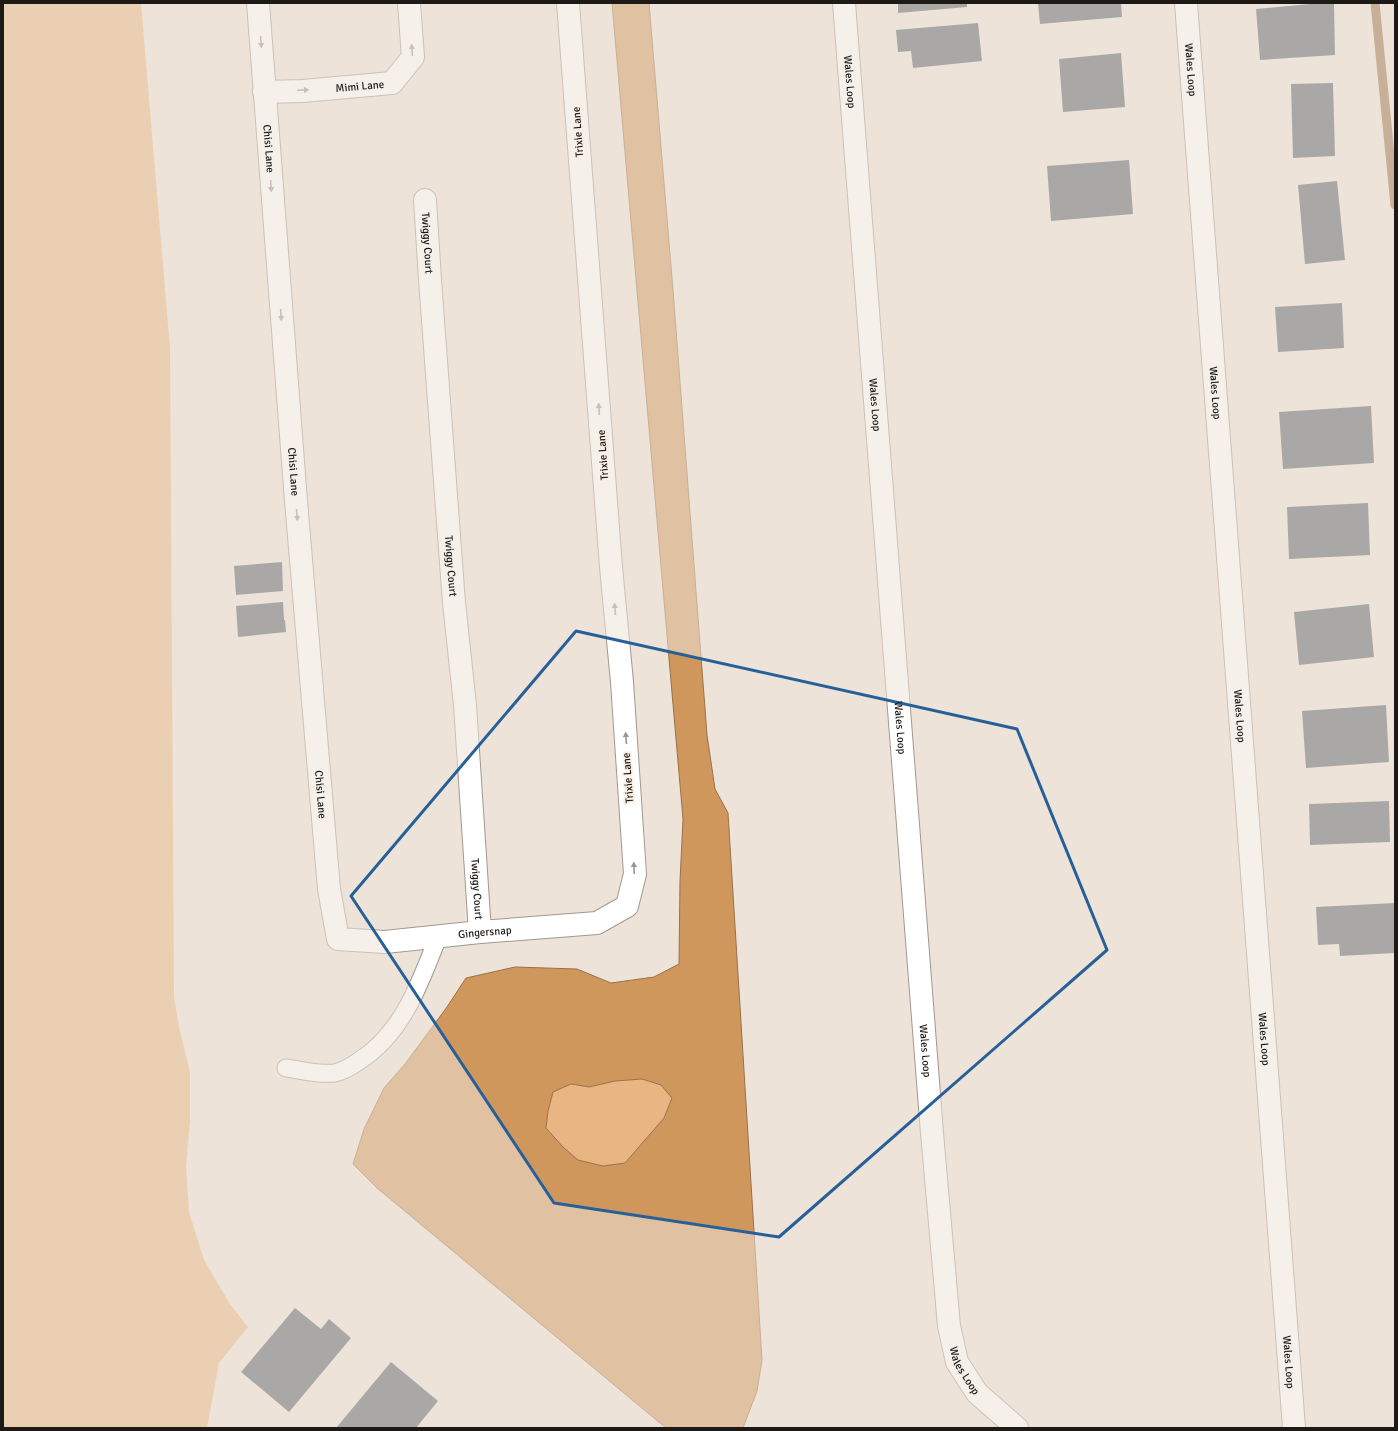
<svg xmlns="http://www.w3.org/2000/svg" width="1398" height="1431" font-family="Signika,sans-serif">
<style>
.green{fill:#e9b683}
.water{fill:#d0975d;stroke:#9a7148;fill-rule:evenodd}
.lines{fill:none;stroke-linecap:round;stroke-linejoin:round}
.stream{stroke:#9a7148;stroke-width:9}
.building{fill:#59616a}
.service-casing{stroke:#a2988f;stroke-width:19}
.minor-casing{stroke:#a2988f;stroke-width:24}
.service{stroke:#fff;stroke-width:17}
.minor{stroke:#fff;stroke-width:22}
.oneway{fill:#999896}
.marked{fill:none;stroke:#276098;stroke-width:3;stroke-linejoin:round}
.labels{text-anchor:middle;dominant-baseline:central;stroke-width:4;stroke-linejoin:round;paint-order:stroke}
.street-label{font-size:11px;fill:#1d1916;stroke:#fbf0e6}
</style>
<rect width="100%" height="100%" fill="#ede3d9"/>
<!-- green -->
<path class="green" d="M 3,3 L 141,3 L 170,348 L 174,997 L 179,1027 L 190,1072 L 190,1121 L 186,1167 L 189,1212 L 204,1260 L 230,1304 L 248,1327 L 219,1363 L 207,1428 L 3,1428 Z
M 642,1079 L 661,1085 L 672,1098 L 664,1118 L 625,1163 L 603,1166 L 578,1160 L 563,1147 L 546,1128 L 548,1111 L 553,1092 L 571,1084 L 589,1087 L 615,1081 Z"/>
<!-- water -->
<path class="water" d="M 612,3 L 649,3 L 673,290 L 707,735 L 715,789 L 728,813 L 762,1360 L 757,1391 L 743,1428 L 666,1428 L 377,1188 L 353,1164 L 364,1129 L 384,1088 L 405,1064 L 447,1007 L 466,978 L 515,967 L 577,969 L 611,983 L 654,977 L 679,964 L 680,881 L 683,819 ZM 642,1079 L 661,1085 L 672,1098 L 664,1118 L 625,1163 L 603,1166 L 578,1160 L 563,1147 L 546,1128 L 548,1111 L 553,1092 L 571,1084 L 589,1087 L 615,1081 Z"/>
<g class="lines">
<!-- stream -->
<path class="stream" d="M 1375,3 L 1395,205"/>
</g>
<!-- building -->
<path class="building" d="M 898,3 L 967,3 L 967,7 L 898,13 Z
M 1038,3 L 1121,3 L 1122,17 L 1040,24 Z
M 1321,3 L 1334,3 L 1335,55 L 1260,60 L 1256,9 Z
M 978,23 L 982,61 L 913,68 L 911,51 L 898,52 L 896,30 Z
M 1121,53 L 1125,107 L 1063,112 L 1059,59 Z
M 1333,83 L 1335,156 L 1293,158 L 1291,84 Z
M 1129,160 L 1133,214 L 1051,221 L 1047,166 Z
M 1337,181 L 1345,260 L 1305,264 L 1298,185 Z
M 1342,303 L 1344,348 L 1278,352 L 1275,307 Z
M 1371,406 L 1374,463 L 1283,469 L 1279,412 Z
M 1368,503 L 1370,555 L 1289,559 L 1287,507 Z
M 282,562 L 283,591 L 236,595 L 234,566 Z
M 283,602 L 284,620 L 285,620 L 286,632 L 238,637 L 236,606 Z
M 1369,604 L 1374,657 L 1299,665 L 1294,612 Z
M 1386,705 L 1389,762 L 1306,768 L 1302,711 Z
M 1389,801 L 1390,842 L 1310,845 L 1309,804 Z
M 1395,903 L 1395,953 L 1340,956 L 1339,944 L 1318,945 L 1316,907 Z
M 295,1308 L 321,1329 L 329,1319 L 351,1338 L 289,1412 L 241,1372 Z
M 391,1362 L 438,1401 L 416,1428 L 336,1428 Z"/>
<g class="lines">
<!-- service casing -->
<g class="service-casing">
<path id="service" d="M 286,1068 C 302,1070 319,1075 335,1073 C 343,1071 352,1066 359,1061 C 403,1033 420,983 438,937"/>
</g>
<!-- minor casing -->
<g class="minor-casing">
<g id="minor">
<path id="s1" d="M 258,3 L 296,501 L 329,889 L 338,939 L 385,942 L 480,932 L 597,923 L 627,906 L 635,874 L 622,682 L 611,567 L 568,3"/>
<path id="s2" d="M 844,3 L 932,1133 L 949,1326 L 957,1362 L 977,1393 L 1017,1428"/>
<path id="s3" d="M 1186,3 L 1294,1428"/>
<path id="s4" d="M 264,92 L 303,91 L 392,83 L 413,57 L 409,3"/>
<path id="s5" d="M 425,200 L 430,280 L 454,603 L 465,705 L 480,932"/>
</g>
</g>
<!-- service -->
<use href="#service" class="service"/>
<!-- minor -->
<use href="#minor" class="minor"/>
</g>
<!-- one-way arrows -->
<defs><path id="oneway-solid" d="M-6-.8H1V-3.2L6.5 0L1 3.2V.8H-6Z"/></defs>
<g class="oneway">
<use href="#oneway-solid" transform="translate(261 42) rotate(86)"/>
<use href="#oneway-solid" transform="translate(412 50) rotate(-94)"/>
<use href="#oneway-solid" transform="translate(303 90) rotate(-3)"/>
<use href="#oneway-solid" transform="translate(271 186) rotate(86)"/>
<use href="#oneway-solid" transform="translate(281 315) rotate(86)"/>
<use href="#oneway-solid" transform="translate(599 409) rotate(-94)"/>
<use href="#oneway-solid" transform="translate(297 515) rotate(85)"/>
<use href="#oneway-solid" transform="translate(615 609) rotate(-95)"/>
<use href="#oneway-solid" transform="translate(626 738) rotate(-94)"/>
<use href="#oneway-solid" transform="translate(634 868) rotate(-92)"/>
</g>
<!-- marked area -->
<path d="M0 0H1398V1431H0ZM 576,631 L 1017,729 L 1107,950 L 779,1237 L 554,1203 L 351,896 Z" fill="#ede3d9" fill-opacity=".55" fill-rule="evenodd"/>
<path class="marked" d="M 576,631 L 1017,729 L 1107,950 L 779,1237 L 554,1203 L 351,896 Z"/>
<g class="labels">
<!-- street labels -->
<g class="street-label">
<text stroke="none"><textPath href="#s3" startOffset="67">Wales Loop</textPath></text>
<text stroke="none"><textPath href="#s2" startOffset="79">Wales Loop</textPath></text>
<text stroke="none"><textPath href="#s4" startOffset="96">Mimi Lane</textPath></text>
<text transform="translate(578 132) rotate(-94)">Trixie Lane</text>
<text stroke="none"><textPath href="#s1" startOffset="146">Chisi Lane</textPath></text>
<text stroke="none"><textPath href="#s5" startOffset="43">Twiggy Court</textPath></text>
<text stroke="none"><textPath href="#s3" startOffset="391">Wales Loop</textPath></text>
<text stroke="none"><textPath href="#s2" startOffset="403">Wales Loop</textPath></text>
<text transform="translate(603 455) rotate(-94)">Trixie Lane</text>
<text stroke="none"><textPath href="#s1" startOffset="470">Chisi Lane</textPath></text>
<text stroke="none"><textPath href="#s5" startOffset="367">Twiggy Court</textPath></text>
<text stroke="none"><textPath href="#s3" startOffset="715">Wales Loop</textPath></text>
<text stroke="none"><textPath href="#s2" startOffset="727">Wales Loop</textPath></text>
<text transform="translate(628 778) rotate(-94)">Trixie Lane</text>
<text stroke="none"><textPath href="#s1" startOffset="794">Chisi Lane</textPath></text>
<text stroke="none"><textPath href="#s5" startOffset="691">Twiggy Court</textPath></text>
<text stroke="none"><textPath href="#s1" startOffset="1087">Gingersnap</textPath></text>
<text stroke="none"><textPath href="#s3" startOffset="1039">Wales Loop</textPath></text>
<text stroke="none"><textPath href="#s2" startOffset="1051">Wales Loop</textPath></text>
<text stroke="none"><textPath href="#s3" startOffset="1363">Wales Loop</textPath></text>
<text stroke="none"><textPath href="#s2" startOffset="1375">Wales Loop</textPath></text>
</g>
</g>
<!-- border -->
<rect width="1398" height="1431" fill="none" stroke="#1d1916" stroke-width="8"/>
</svg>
